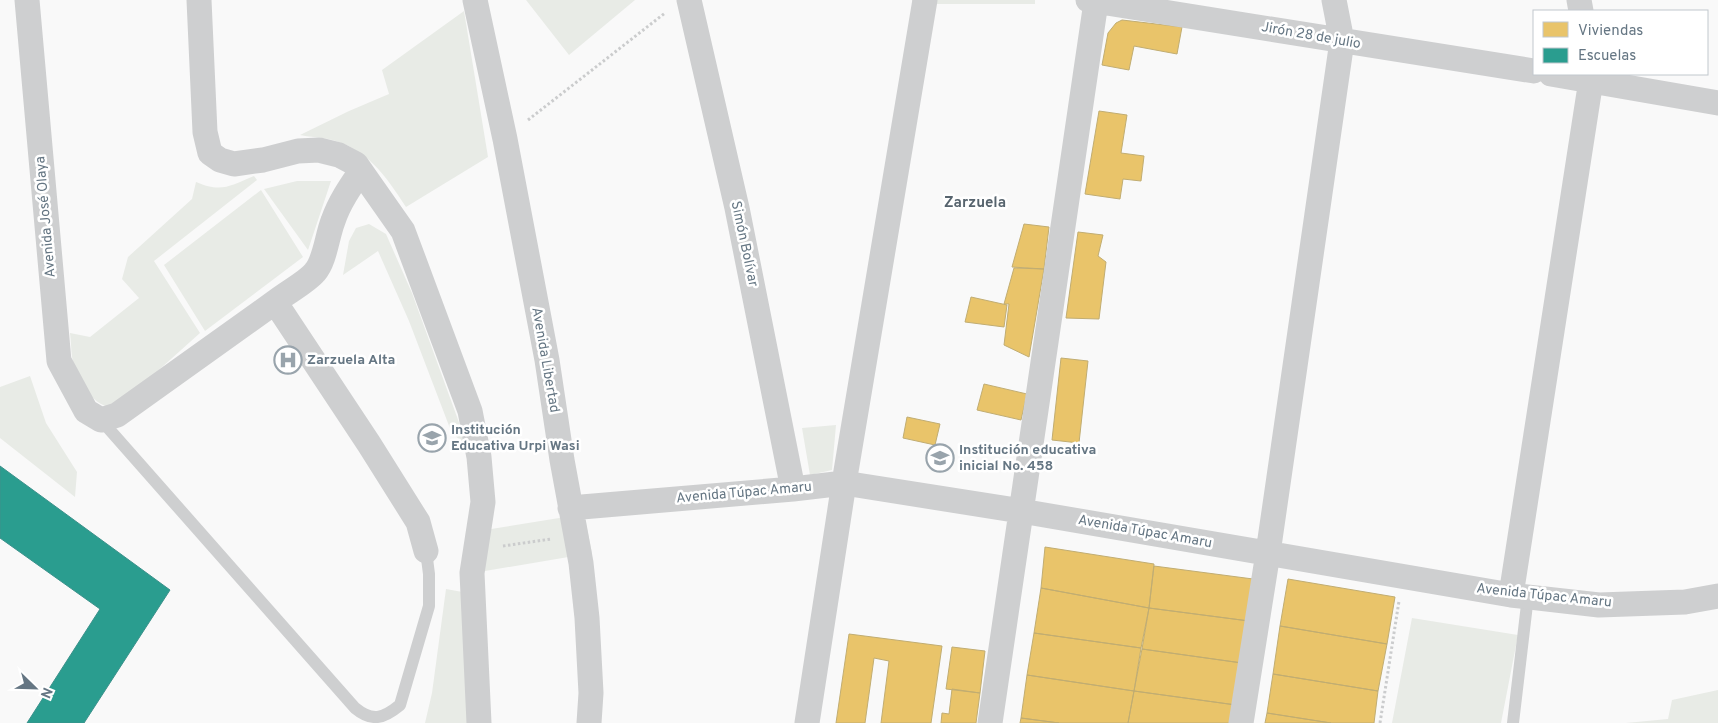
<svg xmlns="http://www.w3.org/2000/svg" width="1718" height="723" font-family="Overpass,sans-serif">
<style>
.green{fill:#e8ebe6}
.homes{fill:#e9c46a;stroke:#c1ad72}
.schools{fill:#2a9d8f;stroke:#3c918b}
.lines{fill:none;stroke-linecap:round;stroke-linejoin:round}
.path{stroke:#cbcccd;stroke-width:3;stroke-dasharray:2.5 2.5;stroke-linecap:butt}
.service{stroke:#cecfd0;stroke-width:12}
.minor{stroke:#cecfd0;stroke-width:25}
.labels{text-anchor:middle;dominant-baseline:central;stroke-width:5;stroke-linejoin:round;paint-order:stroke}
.street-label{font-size:14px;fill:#657683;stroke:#fff}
.poi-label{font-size:14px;font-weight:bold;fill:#657683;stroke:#fff;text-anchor:start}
.neighbourhood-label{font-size:15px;font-weight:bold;fill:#57646e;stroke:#fff}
</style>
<rect width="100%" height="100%" fill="#f9f9f9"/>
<!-- green -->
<path class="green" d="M 526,0 L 635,0 L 569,55 Z
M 912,0 L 1035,0 L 1035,4 L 912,4 Z
M 464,11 L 488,157 L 406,207 C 386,176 366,147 328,139 C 319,137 309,137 300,135 L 349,111 L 389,94 L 382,70 Z
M 254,176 L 257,180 L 154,261 L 200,333 L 122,403 C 118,405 114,407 111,407 C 91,406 75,374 72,357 C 71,349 71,341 70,333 L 90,337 L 139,298 L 122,279 L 128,257 L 192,199 L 196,182 C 221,193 230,186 254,176 Z
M 297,181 L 331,181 L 308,250 L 264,189 Z
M 261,190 L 303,257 L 205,331 L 164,265 Z
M 369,224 L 386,234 L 412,293 L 469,450 L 451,431 L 409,321 L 378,251 L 343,275 L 349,241 L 356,228 Z
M 30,376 L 46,423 L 77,472 L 75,497 L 0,438 L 0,387 Z
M 836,425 L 832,470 L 810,475 L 802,428 Z
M 584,514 L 592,553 L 485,571 L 485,530 Z
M 446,589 L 468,593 L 471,723 L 425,723 L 432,693 Z
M 1412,618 L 1518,635 L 1501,723 L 1392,723 Z
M 1718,690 L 1718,723 L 1626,723 L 1668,719 L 1672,700 Z"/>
<!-- homes -->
<path class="homes" d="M 1122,20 L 1182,27 L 1177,54 L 1134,46 L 1129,70 L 1102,65 L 1108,33 L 1116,23 Z
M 1099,111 L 1127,115 L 1121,153 L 1144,156 L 1141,181 L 1123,179 L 1120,199 L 1085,194 Z
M 1024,224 L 1049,227 L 1044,269 L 1012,267 Z
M 1078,232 L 1103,235 L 1098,256 L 1106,262 L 1099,319 L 1066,318 Z
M 1014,268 L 1044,269 L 1029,357 L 1004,345 L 1009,304 L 1004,304 Z
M 971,297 L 1007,305 L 1004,327 L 965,322 Z
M 1061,358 L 1088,361 L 1079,443 L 1052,440 Z
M 984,384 L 1027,394 L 1021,420 L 977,410 Z
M 907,417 L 940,424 L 935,445 L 903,438 Z
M 1045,547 L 1154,564 L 1149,608 L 1041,588 Z
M 1154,566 L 1253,579 L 1249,621 L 1149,608 Z
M 1288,579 L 1395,597 L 1387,644 L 1280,626 Z
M 1041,588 L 1149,608 L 1141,648 L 1034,633 Z
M 1149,608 L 1249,621 L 1242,663 L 1142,649 Z
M 1280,626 L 1387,644 L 1378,691 L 1273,674 Z
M 1034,633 L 1141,648 L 1134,691 L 1027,675 Z
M 849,634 L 942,646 L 931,723 L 881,723 L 889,661 L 874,658 L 865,723 L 836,723 Z
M 952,647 L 985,651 L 980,693 L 946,689 Z
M 1142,649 L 1242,663 L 1236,705 L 1134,691 Z
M 1273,674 L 1378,691 L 1374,723 L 1331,723 L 1267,713 Z
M 1027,675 L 1134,691 L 1128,723 L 1059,723 L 1021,718 Z
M 952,689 L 980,693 L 976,723 L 941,723 L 942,713 L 949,714 Z
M 1134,691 L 1236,705 L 1233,723 L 1128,723 Z
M 1267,713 L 1331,723 L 1265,723 Z
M 1021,718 L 1059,723 L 1020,723 Z"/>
<!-- schools -->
<path class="schools" d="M 0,466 L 170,590 L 84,723 L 27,723 L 100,609 L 0,538 Z"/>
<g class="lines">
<!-- path -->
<path class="path" d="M 528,120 L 665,13
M 503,546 L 551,539
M 1380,723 L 1399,601"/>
<!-- service -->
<path class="service" d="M 101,420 L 355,708 C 372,722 383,719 400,705 L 429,606 L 429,574 L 426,551
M 1513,723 L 1528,596"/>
<!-- minor -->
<path class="minor" d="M 27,0 L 59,361 L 86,411 L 101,420 L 117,415 L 275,302 L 369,444 L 418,522 L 426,551
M 199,0 L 205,132 L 210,153 L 220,160 L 234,164 L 263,160 L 298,151 L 319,150 L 339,155 L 356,164 L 403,231 L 470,411 L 479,457 L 483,502 L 472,573 L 479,723
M 475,0 L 505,139 L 547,360 L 562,460 L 581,563 L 587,618 L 591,693 L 589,723
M 689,0 L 737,208 L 793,489
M 1088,0 L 1534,71
M 1579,0 L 1581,11
M 1551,74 L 1718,103
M 275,302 C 286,293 307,282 315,272 C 325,261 327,236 333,221 C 339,203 350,187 361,171
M 570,508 L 793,489 L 844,483 L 1021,511 L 1511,595 L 1599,605 L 1685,602 L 1718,596
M 1511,595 L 1591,80 L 1590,74
M 807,723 L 844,483 L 925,0
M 990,723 L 1096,2
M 1241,723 L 1268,553 L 1342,41 L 1334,0"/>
</g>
<!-- icons -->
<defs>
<g id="hospital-ring" transform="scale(1.4375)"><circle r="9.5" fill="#fff" stroke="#99a4ac" stroke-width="1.5"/><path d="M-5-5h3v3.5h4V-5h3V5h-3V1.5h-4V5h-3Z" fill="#99a4ac"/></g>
<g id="school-ring" transform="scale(1.4375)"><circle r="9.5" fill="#fff" stroke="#99a4ac" stroke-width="1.5"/><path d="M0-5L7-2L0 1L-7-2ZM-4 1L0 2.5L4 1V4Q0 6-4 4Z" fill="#99a4ac"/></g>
</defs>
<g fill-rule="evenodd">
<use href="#hospital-ring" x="288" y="360"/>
<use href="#school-ring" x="432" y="438"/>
<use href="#school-ring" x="940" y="458"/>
</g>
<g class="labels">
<!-- street labels -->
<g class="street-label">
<text transform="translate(1311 36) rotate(10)">Jirón 28 de julio</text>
<text transform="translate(46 217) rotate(-95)">Avenida José Olaya</text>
<text transform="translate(744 244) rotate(78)">Simón Bolívar</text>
<text transform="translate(545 360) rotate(80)">Avenida Libertad</text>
<text transform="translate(744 493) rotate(-5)">Avenida Túpac Amaru</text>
<text transform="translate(1145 532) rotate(10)">Avenida Túpac Amaru</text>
<text transform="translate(1544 596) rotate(6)">Avenida Túpac Amaru</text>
</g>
<!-- poi labels -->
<g class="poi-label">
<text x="307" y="360">Zarzuela Alta</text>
<text x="451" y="430">Institución<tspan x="451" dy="16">Educativa Urpi Wasi</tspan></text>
<text x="959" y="450">Institución educativa<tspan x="959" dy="16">inicial No. 458</tspan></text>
</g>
<!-- neighbourhood labels -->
<g class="neighbourhood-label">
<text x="975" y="203">Zarzuela</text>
</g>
</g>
<!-- legend -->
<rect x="1533" y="10" width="175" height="65" fill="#ffffff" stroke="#c1c8cd"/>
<rect x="1543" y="22" width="25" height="15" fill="#e9c46a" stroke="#c1c8cd"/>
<text x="1578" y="35" font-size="15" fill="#657683">Viviendas</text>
<rect x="1543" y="48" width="25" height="15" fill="#2a9d8f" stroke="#c1c8cd"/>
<text x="1578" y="60" font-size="15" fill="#657683">Escuelas</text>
<!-- north arrow -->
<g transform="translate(35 688) rotate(113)" stroke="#ffffff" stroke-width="4" paint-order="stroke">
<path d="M0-4L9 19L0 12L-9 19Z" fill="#657683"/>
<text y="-8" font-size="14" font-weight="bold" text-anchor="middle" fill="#657683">N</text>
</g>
</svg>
